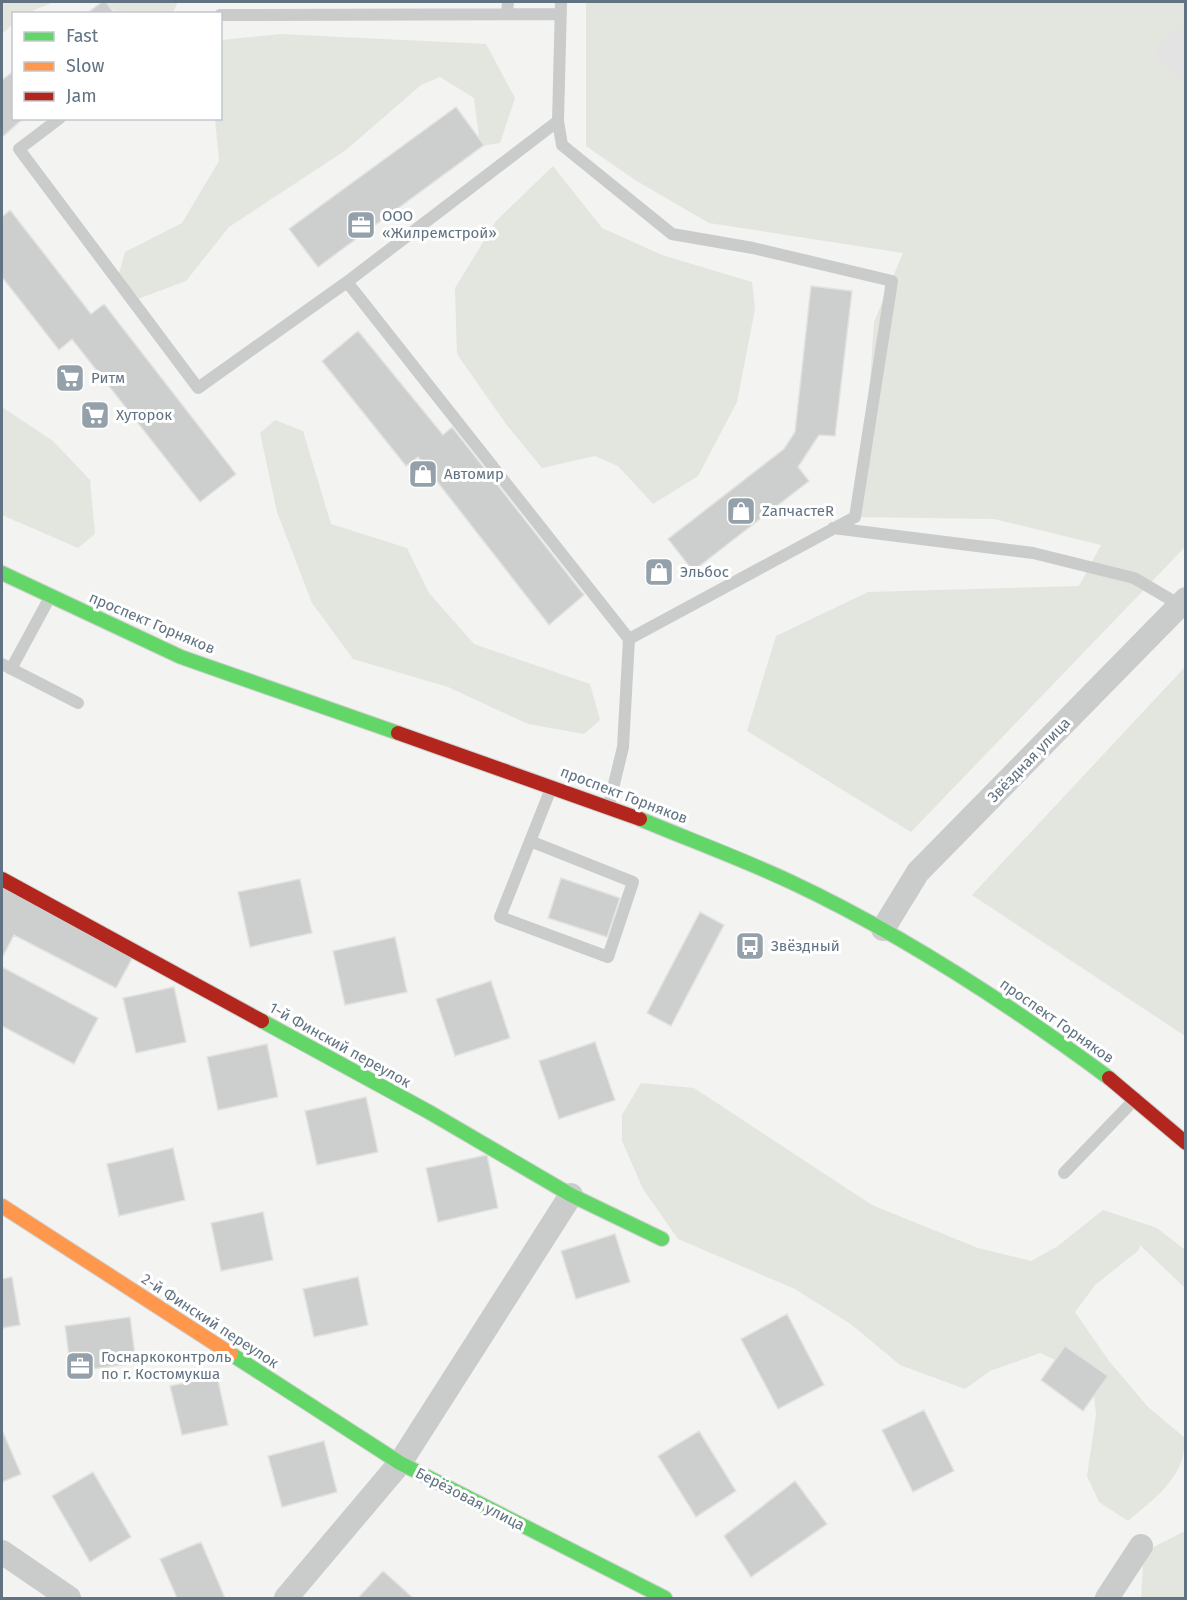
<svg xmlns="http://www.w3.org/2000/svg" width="1187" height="1600" font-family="'Fira Sans',sans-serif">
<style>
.built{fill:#e2e3e2}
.green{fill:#e2e6df}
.building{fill:#cdcece;stroke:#e2e2e1;stroke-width:1.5}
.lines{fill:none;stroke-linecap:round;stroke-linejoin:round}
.fast-casing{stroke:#cfd1d1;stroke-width:16}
.slow-casing{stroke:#cfd1d1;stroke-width:16}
.jam-casing{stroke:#cfd1d1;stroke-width:16}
.lane{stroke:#cacccc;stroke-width:12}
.street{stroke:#cacccc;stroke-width:24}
.fast{stroke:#63d668;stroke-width:14}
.slow{stroke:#ff974d;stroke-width:14}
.jam{stroke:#b3261e;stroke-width:14}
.labels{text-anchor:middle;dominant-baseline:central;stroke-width:6;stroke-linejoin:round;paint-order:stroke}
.poi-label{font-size:15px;fill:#617383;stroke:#fff;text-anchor:start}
.street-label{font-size:15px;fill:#617383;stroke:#fff}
</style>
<rect width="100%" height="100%" fill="#f3f3f1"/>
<!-- built -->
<path class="built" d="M 1185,2 L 1185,106 L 1128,55 Z"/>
<!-- green -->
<path class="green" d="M 2,2 L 54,2 L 27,13 L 14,14 L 13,24 L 2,34 Z
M 103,2 L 178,2 L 172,14 L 118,13 Z
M 586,2 L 1185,2 L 1185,22 L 1153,53 L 1185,87 L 1185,547 L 911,832 L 747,731 L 776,636 L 868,592 L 1079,586 L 1101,545 L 994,519 L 855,517 L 867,426 L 874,322 L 903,253 L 709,223 L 635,180 L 586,146 Z
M 281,34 L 486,44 L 515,98 L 500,143 L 480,146 L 474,98 L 440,77 L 421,85 L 346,150 L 229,227 L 186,281 L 135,300 L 117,281 L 125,252 L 182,223 L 219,161 L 215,119 L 220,118 L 221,40 Z
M 553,166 L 602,228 L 662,255 L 752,282 L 755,309 L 737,402 L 698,476 L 653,504 L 618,466 L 595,456 L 542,468 L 506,424 L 457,354 L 455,288 L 496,221 Z
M 2,407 L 53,441 L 90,480 L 95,534 L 78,548 L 2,515 Z
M 275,420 L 303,431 L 331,524 L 407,548 L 429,593 L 474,644 L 590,684 L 600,720 L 584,734 L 528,724 L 448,687 L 353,659 L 312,603 L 277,512 L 260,433 Z
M 1185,667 L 1185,1036 L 972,895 Z
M 641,1083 L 694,1088 L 872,1205 L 978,1248 L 1031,1261 L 1058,1246 L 1103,1210 L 1157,1228 L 1185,1250 L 1185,1288 L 1140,1245 L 1139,1250 L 1095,1285 L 1075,1312 L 1109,1361 L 1148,1407 L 1185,1438 C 1185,1478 1156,1497 1128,1521 L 1099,1502 L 1087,1476 L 1096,1415 L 1093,1384 L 1062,1363 L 1040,1353 L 990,1371 L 965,1389 L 900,1365 L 852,1325 L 795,1289 L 678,1239 L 643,1189 L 622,1141 L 622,1115 Z
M 1185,1531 L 1185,1598 L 1141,1598 L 1144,1552 Z"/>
<!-- building -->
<path class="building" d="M 102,2 L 106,2 L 115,14 L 86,14 Z
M 14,71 L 14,118 L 24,118 L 2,137 L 2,80 Z
M 456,107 L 484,145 L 318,267 L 289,229 Z
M 10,210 L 91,314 L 104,304 L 236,474 L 200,502 L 72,339 L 59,350 L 2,277 L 2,217 Z
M 811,286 L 852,291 L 835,436 L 819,435 L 798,467 L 809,481 L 693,571 L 668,539 L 784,449 L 795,432 Z
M 358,331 L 443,435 L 452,427 L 584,595 L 549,625 L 418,457 L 406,466 L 322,361 Z
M 561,878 L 620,898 L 607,937 L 548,918 Z
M 300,879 L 312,933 L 250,947 L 238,892 Z
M 2,885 L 134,955 L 116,988 L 14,935 L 2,958 Z
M 700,912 L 724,925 L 671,1026 L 647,1013 Z
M 395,937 L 407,992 L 345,1005 L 333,951 Z
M 2,967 L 98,1018 L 74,1064 L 2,1026 Z
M 491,981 L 510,1038 L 455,1056 L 436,999 Z
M 174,987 L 186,1042 L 136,1053 L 123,998 Z
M 595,1042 L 615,1100 L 559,1119 L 539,1061 Z
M 267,1044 L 278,1097 L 218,1110 L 207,1057 Z
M 366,1097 L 378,1152 L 317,1165 L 305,1111 Z
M 173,1148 L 185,1200 L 119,1216 L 107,1164 Z
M 487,1155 L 498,1208 L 438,1222 L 426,1168 Z
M 263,1212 L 273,1260 L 221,1271 L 211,1223 Z
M 615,1234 L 630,1282 L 576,1299 L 561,1251 Z
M 12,1277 L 20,1325 L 2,1328 L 2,1279 Z
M 358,1277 L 368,1325 L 314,1337 L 303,1289 Z
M 787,1314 L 824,1385 L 778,1409 L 741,1339 Z
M 130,1317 L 136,1363 L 71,1372 L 65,1326 Z
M 1065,1346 L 1108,1376 L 1083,1411 L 1041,1380 Z
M 217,1376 L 228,1425 L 182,1435 L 170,1386 Z
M 924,1410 L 954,1471 L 913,1492 L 882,1430 Z
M 2,1430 L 21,1474 L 2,1482 Z
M 699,1431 L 736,1491 L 696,1517 L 658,1456 Z
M 324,1441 L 337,1492 L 282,1507 L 268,1456 Z
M 93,1472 L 131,1537 L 90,1562 L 52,1496 Z
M 795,1481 L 827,1524 L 751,1577 L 724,1536 Z
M 201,1542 L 225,1598 L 177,1598 L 160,1559 Z
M 383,1571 L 413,1598 L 358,1598 Z"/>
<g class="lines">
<!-- fast casing -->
<g class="fast-casing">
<path id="fast" d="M 2,573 L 181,657 L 398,733
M 640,819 C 690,840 742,859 791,882 C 904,935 1009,1004 1109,1078
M 262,1021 L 429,1112 L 571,1195 L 662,1239
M 231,1354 L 400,1463 L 665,1598"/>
</g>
<!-- slow casing -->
<g class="slow-casing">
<path id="slow" d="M 2,1206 L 231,1354"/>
</g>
<!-- jam casing -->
<g class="jam-casing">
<path id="jam" d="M 398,733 L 640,819
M 2,879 L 262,1021
M 1109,1078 L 1186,1143"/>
</g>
<!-- lane -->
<path class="lane" d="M 507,14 L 508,2
M 220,15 L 561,14
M 60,118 L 19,149 L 198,388 L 347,282 L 558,121 L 561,2
M 558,121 L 562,145 L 672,234 L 753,248 L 892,281 L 855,517 L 629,639
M 347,282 L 629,639 L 623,747 L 609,805
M 833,528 L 1033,553 L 1134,578 L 1180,605
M 2,664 L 78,703
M 11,669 L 50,597
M 530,841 L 633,882 L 608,957 L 500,917 L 552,786
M 1064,1173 L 1136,1098"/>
<!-- street -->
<path class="street" d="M 883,929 L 918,872 L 1186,599
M 2,1552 L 69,1598
M 286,1598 L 400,1463 L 571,1195
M 1107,1598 L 1141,1546"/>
<!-- fast -->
<use href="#fast" class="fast"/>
<!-- slow -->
<use href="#slow" class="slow"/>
<!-- jam -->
<use href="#jam" class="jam"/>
</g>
<!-- icons -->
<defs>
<g id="office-square" transform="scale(1.5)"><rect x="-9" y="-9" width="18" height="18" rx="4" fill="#94a0aa" stroke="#fff"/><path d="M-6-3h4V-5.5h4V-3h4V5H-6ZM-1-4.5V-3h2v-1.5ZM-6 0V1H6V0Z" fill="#fff"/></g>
<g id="supermarket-square" transform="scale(1.5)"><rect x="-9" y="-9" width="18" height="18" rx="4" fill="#94a0aa" stroke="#fff"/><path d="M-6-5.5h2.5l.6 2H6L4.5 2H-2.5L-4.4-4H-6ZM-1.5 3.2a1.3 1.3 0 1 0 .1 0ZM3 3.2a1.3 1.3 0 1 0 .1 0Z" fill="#fff"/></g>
<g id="shop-square" transform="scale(1.5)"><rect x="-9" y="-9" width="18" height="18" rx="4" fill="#94a0aa" stroke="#fff"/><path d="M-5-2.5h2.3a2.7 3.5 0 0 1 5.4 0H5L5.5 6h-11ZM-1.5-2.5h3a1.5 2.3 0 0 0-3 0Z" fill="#fff"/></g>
<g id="bus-square" transform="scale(1.5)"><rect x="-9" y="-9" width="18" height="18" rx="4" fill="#94a0aa" stroke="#fff"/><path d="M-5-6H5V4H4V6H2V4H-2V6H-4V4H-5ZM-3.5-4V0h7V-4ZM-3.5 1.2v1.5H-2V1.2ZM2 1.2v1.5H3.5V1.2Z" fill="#fff"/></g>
</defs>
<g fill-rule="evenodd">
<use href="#office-square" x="361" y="225"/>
<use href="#supermarket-square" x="70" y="378"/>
<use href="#supermarket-square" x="95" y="415"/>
<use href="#shop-square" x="423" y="474"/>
<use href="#shop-square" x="741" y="511"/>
<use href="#shop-square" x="659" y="572"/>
<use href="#bus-square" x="750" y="946"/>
<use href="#office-square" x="80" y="1366"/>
</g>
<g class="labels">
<!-- poi labels -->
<g class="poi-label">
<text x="382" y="216">ООО<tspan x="382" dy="17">«Жилремстрой»</tspan></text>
<text x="91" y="378">Ритм</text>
<text x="116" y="415">Хуторок</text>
<text x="444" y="474">Автомир</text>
<text x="762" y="511">ZапчастеR</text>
<text x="680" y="572">Эльбос</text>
<text x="771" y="946">Звёздный</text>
<text x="101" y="1357">Госнаркоконтроль<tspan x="101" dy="17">по г. Костомукша</tspan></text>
</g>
<!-- street labels -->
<g class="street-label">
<text transform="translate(152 623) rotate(23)">проспект Горняков</text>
<text transform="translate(1029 760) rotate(-46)">Звёздная улица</text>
<text transform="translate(624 795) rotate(21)">проспект Горняков</text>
<text transform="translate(1057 1021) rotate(35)">проспект Горняков</text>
<text transform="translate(340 1045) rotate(29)">1-й Финский переулок</text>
<text transform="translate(210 1321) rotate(33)">2-й Финский переулок</text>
<text transform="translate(470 1499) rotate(27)">Берёзовая улица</text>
</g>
</g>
<!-- border -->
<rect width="1187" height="1600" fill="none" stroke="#617383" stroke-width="6"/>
<!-- legend -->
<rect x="12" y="12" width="210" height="108" fill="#ffffff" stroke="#c0c7cd" stroke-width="1.5"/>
<rect x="24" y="32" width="30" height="9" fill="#63d668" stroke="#c0c7cd" stroke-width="1.5"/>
<text x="66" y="42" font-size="18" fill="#617383">Fast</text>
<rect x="24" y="62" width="30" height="9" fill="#ff974d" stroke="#c0c7cd" stroke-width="1.5"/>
<text x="66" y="72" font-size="18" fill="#617383">Slow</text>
<rect x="24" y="92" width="30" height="9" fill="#b3261e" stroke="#c0c7cd" stroke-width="1.5"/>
<text x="66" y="102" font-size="18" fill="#617383">Jam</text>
</svg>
